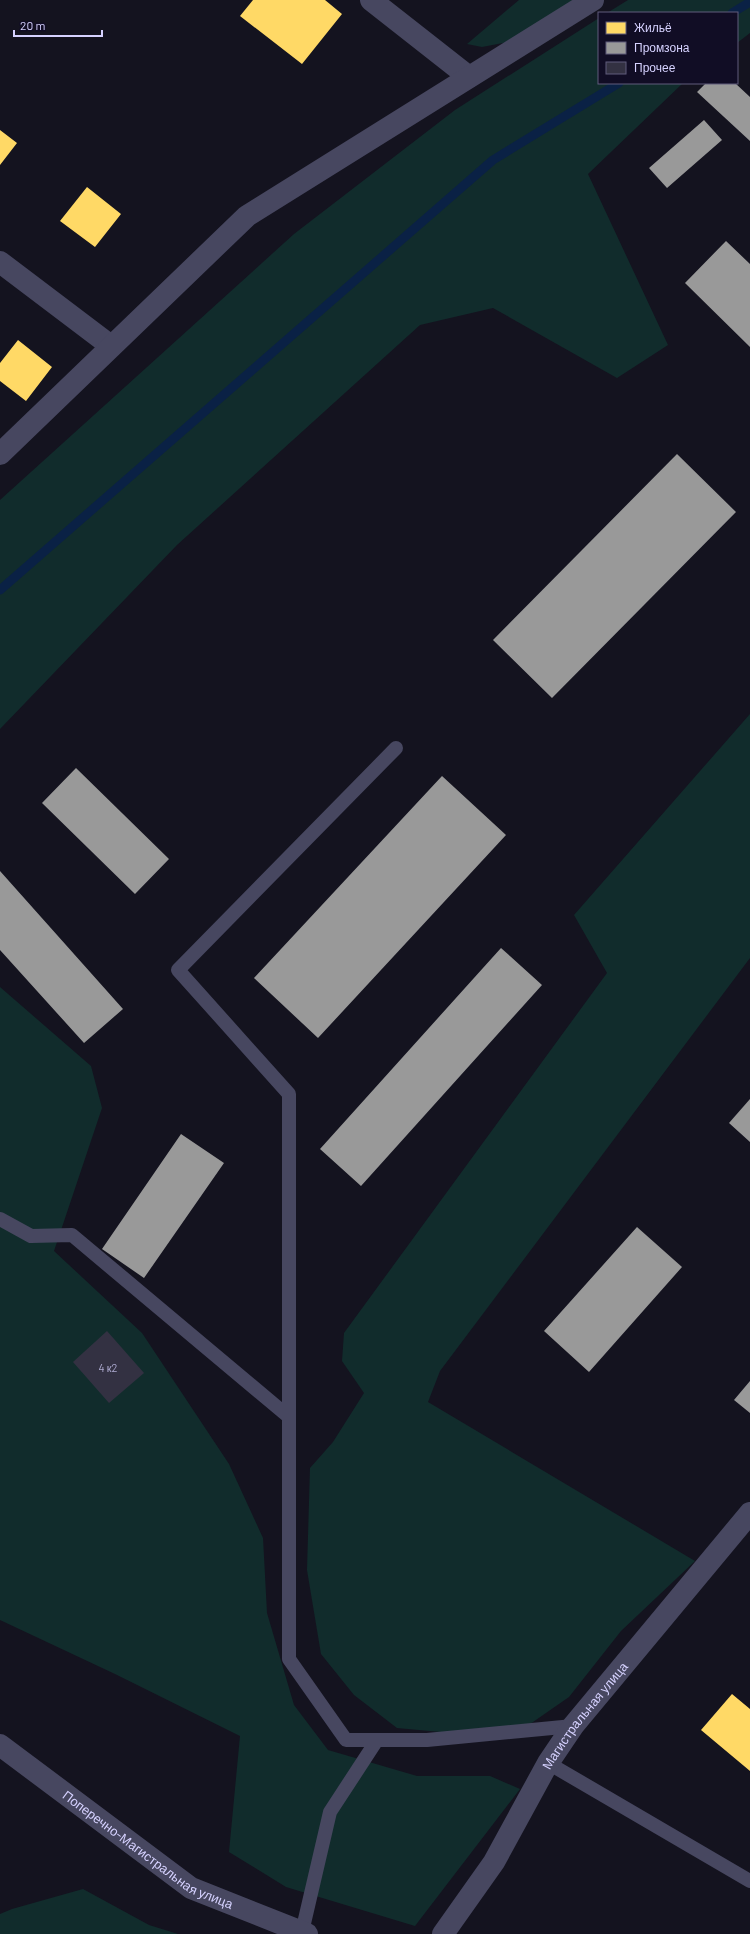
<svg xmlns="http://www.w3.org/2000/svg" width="750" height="1934" font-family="Barlow,sans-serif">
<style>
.green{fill:#112c2c}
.homes{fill:#ffd966}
.industry{fill:#999}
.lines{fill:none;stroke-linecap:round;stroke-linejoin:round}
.stream{stroke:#0a2145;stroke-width:9}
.building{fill:#333142}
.service{stroke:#474760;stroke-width:14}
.minor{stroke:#474760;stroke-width:22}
.tertiary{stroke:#474760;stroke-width:22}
.labels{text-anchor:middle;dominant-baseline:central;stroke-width:4;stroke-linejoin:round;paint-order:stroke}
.number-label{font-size:11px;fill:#adaad0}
.street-label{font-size:13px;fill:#d6d2ff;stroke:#110d25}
</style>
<rect width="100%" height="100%" fill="#14131f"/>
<!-- green -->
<path class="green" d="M 519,0 L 577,0 L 508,42 L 482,47 L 467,44 Z
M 628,0 L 750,0 L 750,33 L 737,43 L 737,13 L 607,13 Z
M 599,18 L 599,83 L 683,83 L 588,174 L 668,345 L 617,378 L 493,308 L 420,325 L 177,545 L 0,729 L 0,500 L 294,234 L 455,110 Z
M 750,714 L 750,958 L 440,1371 L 428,1402 L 695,1561 L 621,1631 L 569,1697 L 520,1731 L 452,1733 L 397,1728 L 354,1695 L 321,1654 L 307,1570 L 310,1468 L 333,1442 L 364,1393 L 342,1361 L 344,1333 L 607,973 L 574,915 Z
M 0,987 L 91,1066 L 102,1108 L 54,1251 L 142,1333 L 229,1464 L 263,1538 L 267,1613 L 294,1705 L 328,1750 L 417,1776 L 490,1776 L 520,1789 L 415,1926 L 286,1887 L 229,1852 L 240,1736 L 115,1674 L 0,1620 Z
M 83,1889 L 149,1925 L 178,1934 L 0,1934 L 0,1914 L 12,1909 Z"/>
<!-- homes -->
<path class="homes" d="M 253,0 L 325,0 L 342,14 L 302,64 L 240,16 Z
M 0,130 L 17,143 L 0,165 Z
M 87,187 L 121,214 L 95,247 L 60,221 Z
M 18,340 L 52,367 L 26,401 L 0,381 L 0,363 Z
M 732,1694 L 750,1709 L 750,1771 L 701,1730 Z"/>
<!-- industry -->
<path class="industry" d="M 706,83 L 735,83 L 750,97 L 750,141 L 697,92 Z
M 704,120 L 722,140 L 667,188 L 649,168 Z
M 726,241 L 750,264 L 750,347 L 685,283 Z
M 677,454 L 736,512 L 552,698 L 493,640 Z
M 76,768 L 169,859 L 135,894 L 42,803 Z
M 442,776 L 506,835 L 318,1038 L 254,978 Z
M 0,871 L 123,1009 L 84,1043 L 0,950 Z
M 501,948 L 542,985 L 361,1186 L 320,1149 Z
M 750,1099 L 750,1142 L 729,1123 Z
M 181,1134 L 224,1163 L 144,1278 L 102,1249 Z
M 637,1227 L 682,1267 L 589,1372 L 544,1331 Z
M 750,1381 L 750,1413 L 734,1400 Z"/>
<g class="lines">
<!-- stream -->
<path class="stream" d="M 732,13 L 750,2
M 0,590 L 493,160 L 619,83"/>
</g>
<!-- building -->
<path class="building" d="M 107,1331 L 144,1373 L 109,1403 L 73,1362 Z"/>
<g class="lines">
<!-- service -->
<path class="service" d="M 396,748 L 178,970 L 289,1094 L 289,1659 L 346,1740 L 427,1740 L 573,1726
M 0,1219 L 31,1236 L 72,1235 L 289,1417
M 548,1763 L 750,1881
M 302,1932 L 330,1812 L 377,1740"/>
<!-- minor -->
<g class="minor">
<path d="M 371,0 L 469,77"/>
<path d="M 0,262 L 111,346"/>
<path d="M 0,454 L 247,216 L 593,0"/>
<path id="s1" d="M 0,1745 L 191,1888 L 307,1934"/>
</g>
<!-- tertiary -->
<path class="tertiary" id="s2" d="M 443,1934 L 494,1862 L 548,1763 L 573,1726 L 750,1513"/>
</g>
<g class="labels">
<!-- number labels -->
<g class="number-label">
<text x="108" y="1367">4 к2</text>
</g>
<!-- street labels -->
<g class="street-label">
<text stroke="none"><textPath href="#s2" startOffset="261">Магистральная улица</textPath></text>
<text stroke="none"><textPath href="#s1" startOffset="182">Поперечно-Магистральная улица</textPath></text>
</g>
</g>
<!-- legend -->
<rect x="598" y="12" width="140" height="72" fill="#110d25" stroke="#605c7c"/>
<rect x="606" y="22" width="20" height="12" fill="#ffd966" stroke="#605c7c"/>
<text x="634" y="32" font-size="12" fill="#d6d2ff">Жильё</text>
<rect x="606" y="42" width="20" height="12" fill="#999999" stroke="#605c7c"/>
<text x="634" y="52" font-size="12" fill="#d6d2ff">Промзона</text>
<rect x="606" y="62" width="20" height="12" fill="#333142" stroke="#605c7c"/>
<text x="634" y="72" font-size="12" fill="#d6d2ff">Прочее</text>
<!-- scale -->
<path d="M14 30v6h88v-6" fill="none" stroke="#d6d2ff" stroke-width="2"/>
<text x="20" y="30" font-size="12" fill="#d6d2ff" stroke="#110d25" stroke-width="3" paint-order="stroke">20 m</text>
</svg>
